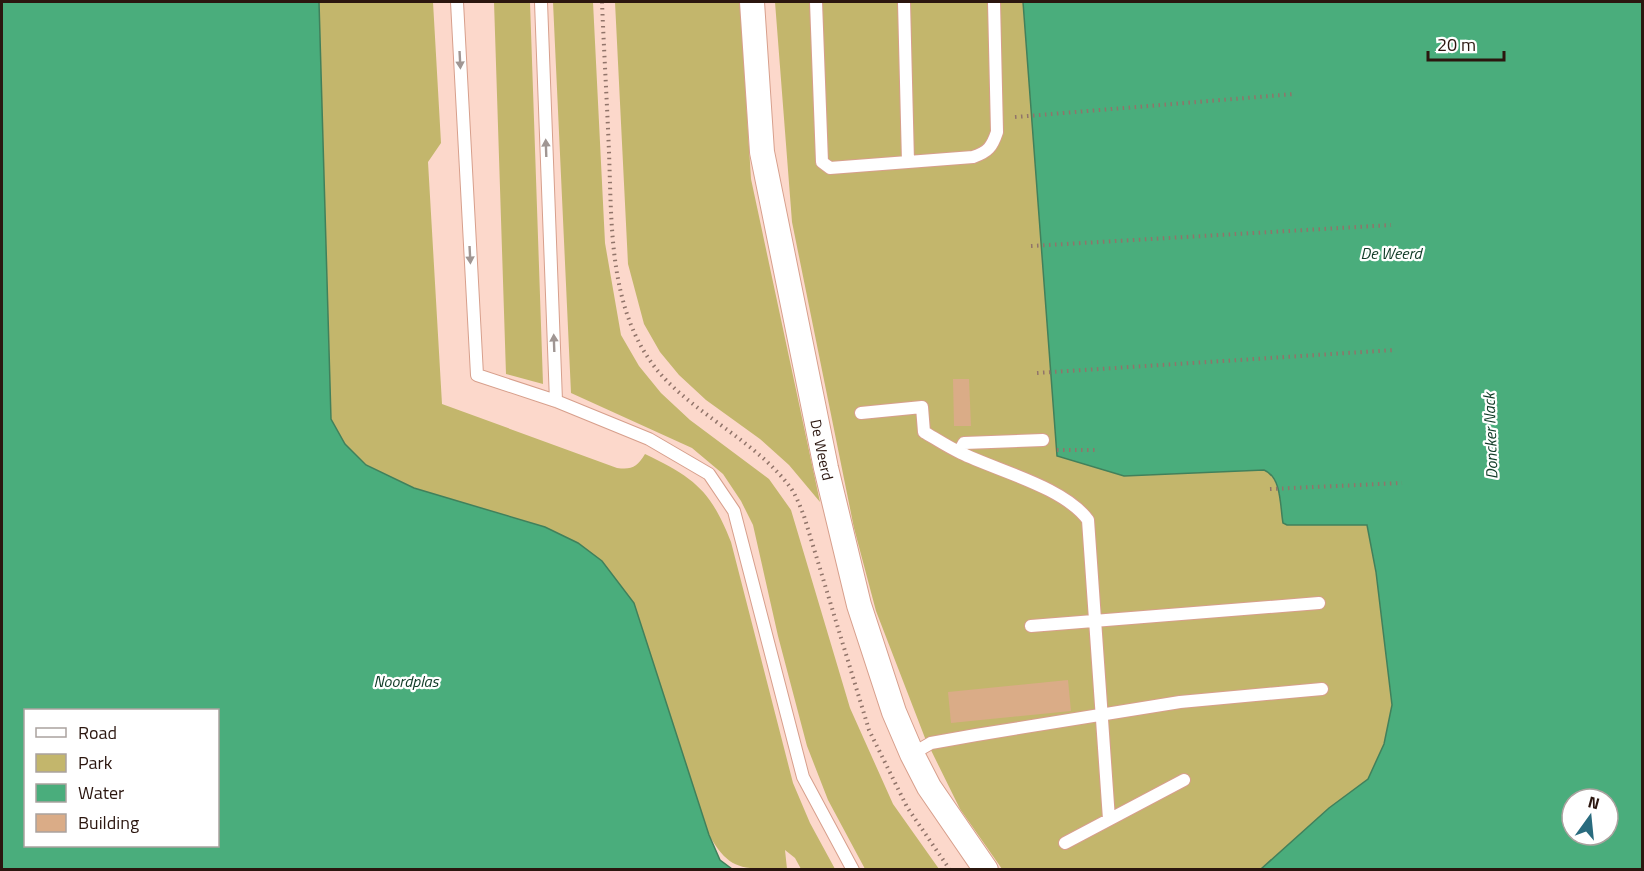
<svg xmlns="http://www.w3.org/2000/svg" width="1644" height="871" font-family="'Titillium Web',sans-serif">
<style>
.green{fill:#c3b66c}
.water{fill:#4aad7c;stroke:#41805b;stroke-width:1.5;fill-rule:evenodd}
.building{fill:#daac87}
.lines{fill:none;stroke-linecap:round;stroke-linejoin:round}
.lane-casing{stroke:#d79f8c;stroke-width:14}
.street-casing{stroke:#d79f8c;stroke-width:26}
.path{stroke:#91746a;stroke-width:4;stroke-dasharray:1.5 4.5;stroke-linecap:butt}
.lane{stroke:#fff;stroke-width:12}
.street{stroke:#fff;stroke-width:24}
.oneway{fill:#a09693}
.labels{text-anchor:middle;dominant-baseline:central;stroke-width:4.5;stroke-linejoin:round;paint-order:stroke}
.street-label{font-size:15px;fill:#2b160f;stroke:#fff}
.water-label{font-size:16px;font-style:italic;fill:#0e3925;stroke:#fff}
</style>
<rect width="100%" height="100%" fill="#fcd8cb"/>
<!-- green -->
<path class="green" d="M 319,2 L 433,2 L 441,143 L 428,162 L 442,404 L 617,468 C 632,470 637,467 645,454 C 694,478 710,489 731,542 L 793,783 L 810,823 L 835,869 L 801,869 L 795,858 L 785,850 L 787,869 C 741,869 730,871 709,835 L 634,603 L 545,527 L 414,488 L 366,465 L 345,444 L 331,419 Z
M 494,2 L 530,2 L 543,384 L 506,374 Z
M 553,2 L 593,2 L 605,243 L 621,335 L 639,366 L 661,393 L 690,420 L 769,479 L 791,510 L 850,708 L 893,804 L 939,869 L 865,869 L 828,800 L 807,746 L 778,636 L 753,525 L 741,501 L 723,474 L 692,448 L 571,393 Z
M 615,2 L 740,2 L 751,179 L 820,502 L 789,465 L 760,439 L 706,400 L 679,375 L 660,352 L 644,324 L 628,264 Z
M 775,2 L 1023,2 L 1039,201 L 1124,476 L 1264,470 C 1281,477 1280,506 1283,522 L 1287,525 L 1367,525 L 1376,572 L 1392,705 L 1384,744 L 1368,779 L 1329,808 L 1261,869 L 1002,869 L 960,809 L 925,738 L 876,611 L 854,528 L 792,222 Z"/>
<!-- water -->
<path class="water" d="M 2,2 L 319,2 L 331,419 L 345,444 L 366,465 L 414,488 L 545,527 L 578,543 L 602,561 L 634,603 L 709,835 L 720,860 L 732,869 L 2,869 ZM 26,710 L 218,710 L 218,846 L 26,846 Z
M 1023,2 L 1642,2 L 1642,869 L 1261,869 L 1329,808 L 1368,779 L 1384,744 L 1392,705 L 1376,572 L 1367,525 L 1287,525 L 1283,523 C 1280,507 1282,477 1264,470 L 1124,476 L 1057,456 ZM 1572,799 L 1608,799 L 1608,835 L 1572,835 Z"/>
<!-- building -->
<path class="building" d="M 953,379 L 969,379 L 971,426 L 954,426 Z
M 1068,680 L 1071,711 L 951,723 L 948,692 Z"/>
<g class="lines">
<!-- lane casing -->
<g class="lane-casing">
<path id="lane" d="M 457,2 L 477,375 L 556,401 L 649,439 L 709,474 L 734,511 L 803,777 L 853,870
M 541,2 L 556,401
M 816,2 L 822,162 L 830,168 L 973,157 C 988,152 992,147 997,132 L 994,2
M 904,2 L 908,162
M 861,413 L 922,407 L 924,432 C 936,439 948,447 961,453 C 998,471 1064,487 1088,520 L 1109,819
M 959,452 L 964,443 L 1043,440
M 1031,626 L 1319,603
M 912,754 L 931,743 L 976,735 L 1180,702 L 1322,689
M 1065,843 L 1184,780"/>
</g>
<!-- street casing -->
<g class="street-casing">
<g id="street">
<path id="s1" d="M 752,2 L 762,152 L 826,468 L 859,605 L 894,712 L 912,754 L 929,787 L 986,870"/>
</g>
</g>
<!-- path -->
<path class="path" d="M 602,2 C 604,52 607,102 609,152 C 612,229 608,320 666,380 C 703,418 759,445 790,487 C 796,495 800,506 804,516 L 869,730 L 907,807 L 950,870
M 1015,117 L 1294,94
M 1031,246 L 1391,225
M 1037,373 L 1394,350
M 1057,450 L 1096,450
M 1270,489 L 1402,483"/>
<!-- lane -->
<use href="#lane" class="lane"/>
<!-- street -->
<use href="#street" class="street"/>
</g>
<!-- one-way arrows -->
<defs><path id="oneway-solid" d="M-6-.8H1V-3.2L6.5 0L1 3.2V.8H-6Z" transform="scale(1.5)"/></defs>
<g class="oneway">
<use href="#oneway-solid" transform="translate(460 60) rotate(87)"/>
<use href="#oneway-solid" transform="translate(546 148) rotate(-92)"/>
<use href="#oneway-solid" transform="translate(470 255) rotate(87)"/>
<use href="#oneway-solid" transform="translate(554 343) rotate(-92)"/>
</g>
<g class="labels">
<!-- street labels -->
<g class="street-label">
<text stroke="none"><textPath href="#s1" startOffset="454">De Weerd</textPath></text>
</g>
<!-- water labels -->
<g class="water-label">
<text x="1391" y="253">De Weerd</text>
<text transform="translate(1490 436) rotate(-92)">Doncker Nack</text>
<text x="406" y="681">Noordplas</text>
</g>
</g>
<!-- border -->
<rect width="1644" height="871" fill="none" stroke="#2b160f" stroke-width="6"/>
<!-- legend -->
<rect x="24" y="709" width="195" height="138" fill="#ffffff" stroke="#aaa29f" stroke-width="1.5"/>
<rect x="36" y="728" width="30" height="9" fill="#ffffff" stroke="#aaa29f" stroke-width="1.5"/>
<text x="78" y="739" font-size="18" fill="#2b160f">Road</text>
<rect x="36" y="754" width="30" height="18" fill="#c3b66c" stroke="#aaa29f" stroke-width="1.5"/>
<text x="78" y="769" font-size="18" fill="#2b160f">Park</text>
<rect x="36" y="784" width="30" height="18" fill="#4aad7c" stroke="#aaa29f" stroke-width="1.5"/>
<text x="78" y="799" font-size="18" fill="#2b160f">Water</text>
<rect x="36" y="814" width="30" height="18" fill="#daac87" stroke="#aaa29f" stroke-width="1.5"/>
<text x="78" y="829" font-size="18" fill="#2b160f">Building</text>
<!-- north arrow -->
<g transform="translate(1590 817) rotate(15)"><circle r="28" fill="#ffffff" stroke="#aaa29f" stroke-width="1.5"/>
<path d="M0-4.5L10 22L0 15L-10 22Z" fill="#296b7e"/>
<text y="-9" font-size="16" font-weight="bold" text-anchor="middle" fill="#2b160f">N</text>
</g>
<!-- scale -->
<path d="M1428 51v9h76v-9" fill="none" stroke="#2b160f" stroke-width="3"/>
<text x="1437" y="51" font-size="18" fill="#2b160f" stroke="#ffffff" stroke-width="4.5" paint-order="stroke">20 m</text>
</svg>
